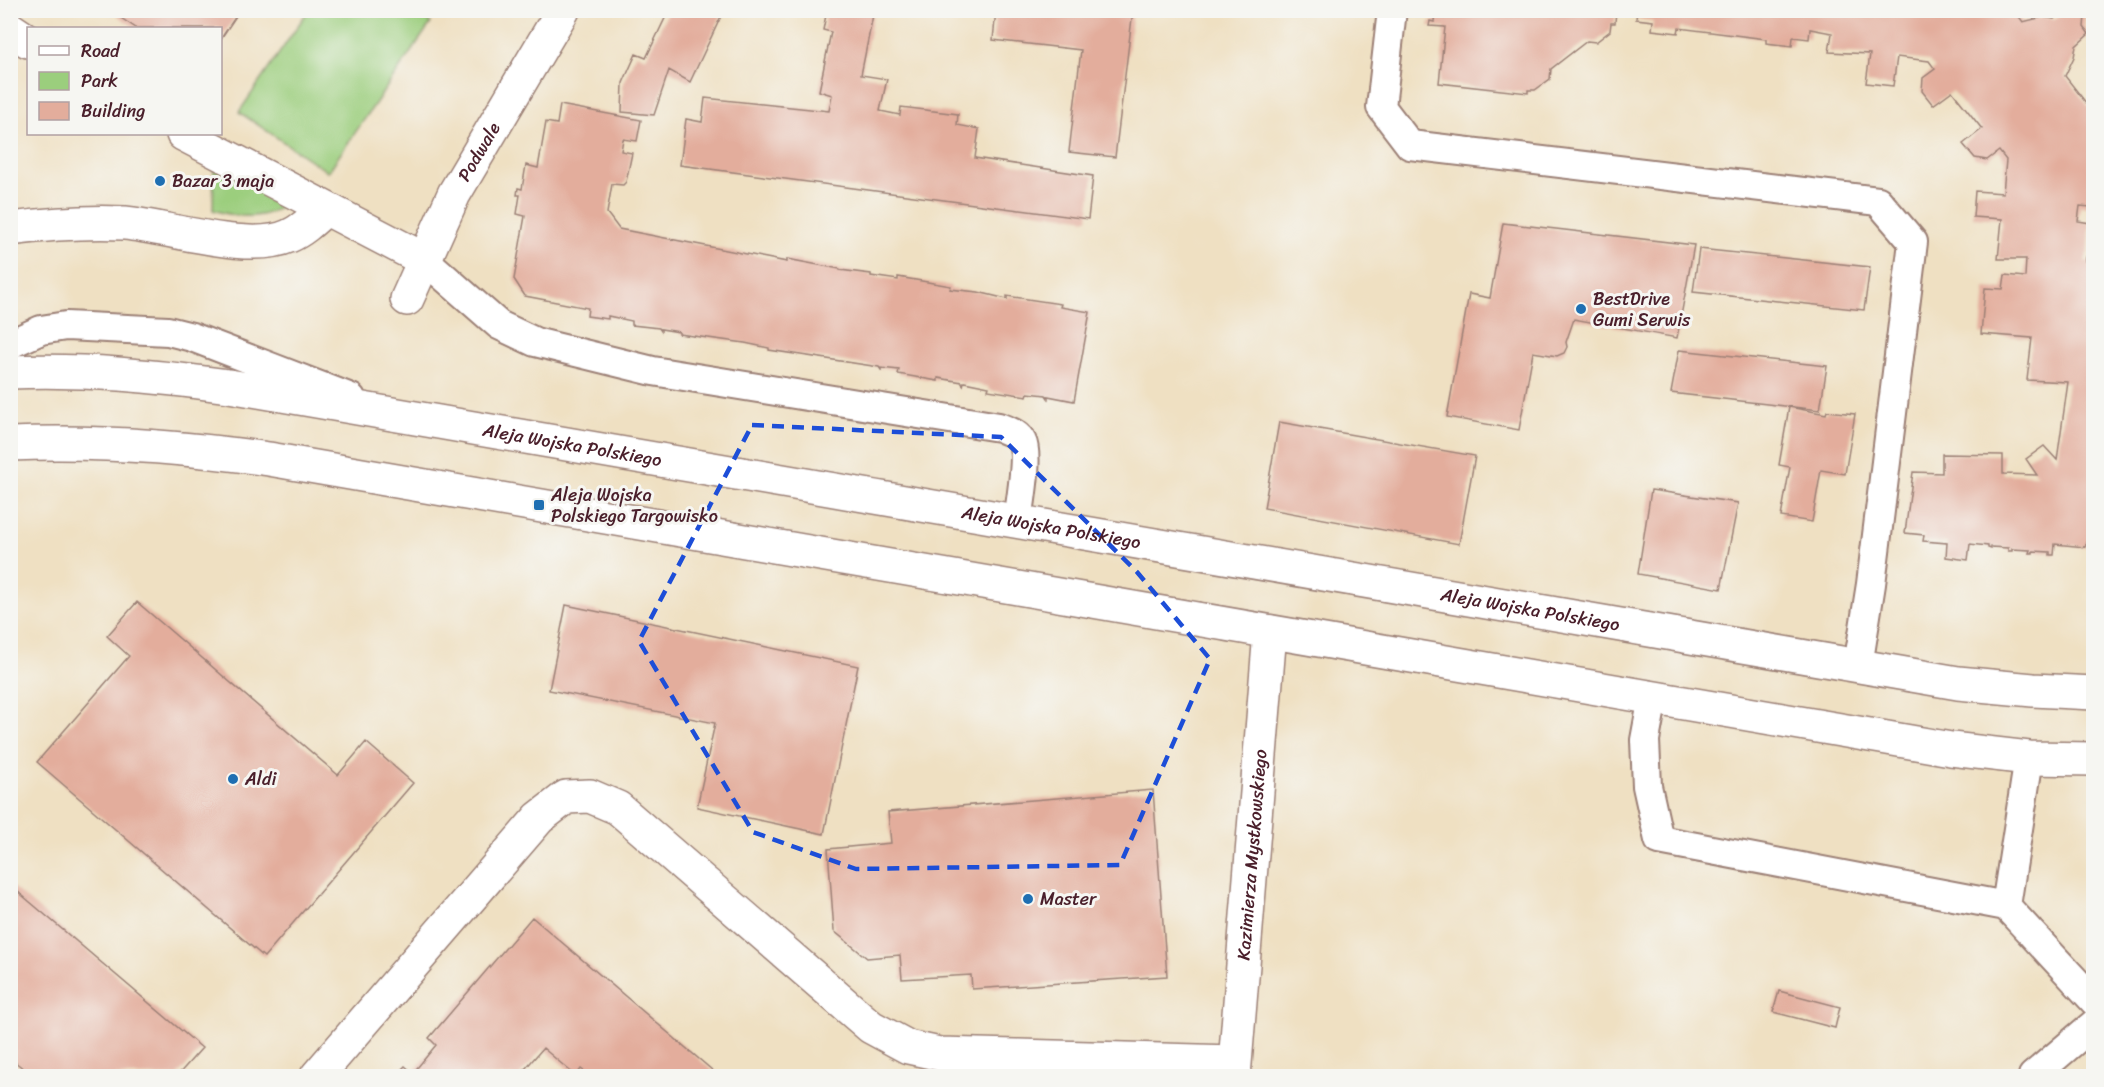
<svg xmlns="http://www.w3.org/2000/svg" width="2104" height="1087" font-family="Sriracha,sans-serif">
<style>
.green{fill:#9bce7d;stroke:#727654;stroke-width:1.5}
.building{fill:#e3ad9c}
.lines{fill:none;stroke-linecap:round;stroke-linejoin:round}
.lane-casing{stroke:#9c8076;stroke-width:32}
.street-casing{stroke:#9c8076;stroke-width:36}
.secondary-casing{stroke:#9c8076;stroke-width:36}
.lane{stroke:#fff;stroke-width:28}
.street{stroke:#fff;stroke-width:33}
.secondary{stroke:#fff;stroke-width:33}
.marked{fill:none;stroke:#1d4ed8;stroke-width:4.5;stroke-dasharray:12 8;stroke-linejoin:round}
.poi-dot{fill:#1f6fb2;stroke:#f6f6f2;stroke-width:2}
.labels{text-anchor:middle;dominant-baseline:central;stroke-width:6;stroke-linejoin:round;paint-order:stroke}
.street-label{font-size:18px;fill:#4a1f2b;stroke:#f6f6f2}
.poi-label{font-size:18px;fill:#4a1f2b;stroke:#f6f6f2;text-anchor:start}
</style>
<rect width="100%" height="100%" fill="#f6f6f2"/>
<filter id="ink" filterUnits="userSpaceOnUse"><feTurbulence type="fractalNoise" baseFrequency=".0167" numOctaves="2"/><feDisplacementMap in="SourceGraphic" scale="12" xChannelSelector="R" yChannelSelector="G"/><feConvolveMatrix kernelMatrix="1 2 1 2 8 2 1 2 1" color-interpolation-filters="sRGB"/></filter>
<filter id="wash" filterUnits="userSpaceOnUse"><feTurbulence type="fractalNoise" baseFrequency=".008" numOctaves="4" result="noise"/><feDisplacementMap in="SourceGraphic" scale="24" xChannelSelector="R" yChannelSelector="G"/><feGaussianBlur stdDeviation="1.35" result="paint"/><feColorMatrix in="noise" values="0 0 0 0 0 0 0 0 0 0 0 0 0 0 0 0 0 1.4 0 .05"/><feComposite in="paint" operator="in"/></filter>
<g filter="url(#wash)">
<rect width="100%" height="100%" fill="#efe0c2"/>
<!-- green -->
<path class="green" d="M 308,11 L 413,11 L 431,23 L 328,172 L 239,112 Z
M 214,167 L 287,203 C 265,221 239,218 213,210 Z"/>
<g id="blocks">
<!-- building -->
<path class="building" d="M 109,10 L 240,10 L 220,40 L 220,28 L 136,28 Z
M 669,10 L 724,10 L 690,82 L 669,70 L 654,115 L 622,112 L 623,83 L 636,54 L 646,58 Z
M 827,10 L 874,10 L 861,75 L 887,79 L 880,111 L 900,115 L 901,107 L 958,114 L 957,125 L 979,129 L 975,158 L 1093,176 L 1088,219 L 680,165 L 686,119 L 702,122 L 705,98 L 829,111 L 832,95 L 819,91 L 831,32 L 823,30 Z
M 996,10 L 1133,10 L 1115,157 L 1069,152 L 1081,50 L 993,40 Z
M 1435,10 L 1616,10 L 1615,23 L 1611,23 L 1610,31 L 1596,42 L 1587,41 L 1551,69 L 1550,79 L 1535,90 L 1528,90 L 1528,93 L 1439,83 L 1445,27 L 1429,26 L 1430,21 L 1434,22 Z
M 1637,10 L 2014,10 L 2023,22 L 2043,17 L 2054,19 L 2064,10 L 2070,10 L 2073,15 L 2085,16 L 2084,27 L 2089,34 L 2076,46 L 2074,57 L 2065,76 L 2094,113 L 2094,184 L 2091,207 L 2080,206 L 2078,221 L 2090,223 L 2089,247 L 2085,261 L 2094,263 L 2094,531 L 2090,534 L 2085,547 L 2055,544 L 2054,555 L 2050,555 L 2050,552 L 2033,551 L 2033,553 L 2029,553 L 2030,550 L 2012,549 L 2012,551 L 2008,551 L 2008,548 L 1991,547 L 1991,549 L 1988,548 L 1988,546 L 1970,544 L 1968,560 L 1946,557 L 1947,543 L 1923,541 L 1924,535 L 1905,533 L 1913,472 L 1942,473 L 1942,454 L 2003,455 L 2003,474 L 2037,475 L 2026,459 L 2044,446 L 2057,460 L 2068,382 L 2027,380 L 2032,338 L 1981,334 L 1985,288 L 2003,289 L 2005,275 L 2025,277 L 2026,259 L 1998,259 L 2002,219 L 1973,217 L 1975,191 L 2003,193 L 2006,160 L 1999,151 L 1987,160 L 1975,158 L 1963,144 L 1982,129 L 1952,91 L 1933,105 L 1922,91 L 1923,78 L 1935,69 L 1929,61 L 1897,57 L 1893,86 L 1866,83 L 1870,54 L 1829,52 L 1832,33 L 1810,29 L 1809,39 L 1793,37 L 1792,46 L 1766,43 L 1766,39 L 1679,28 L 1678,33 L 1652,30 L 1653,21 L 1636,19 Z
M 560,105 L 641,120 L 637,141 L 623,139 L 621,151 L 632,153 L 626,182 L 623,185 L 612,184 L 607,213 L 619,229 L 787,262 L 787,259 L 840,269 L 840,270 L 871,274 L 871,276 L 898,280 L 898,277 L 951,286 L 950,289 L 978,292 L 1007,299 L 1007,296 L 1061,304 L 1060,307 L 1090,312 L 1074,401 L 1048,396 L 1048,398 L 1046,395 L 1028,393 L 1027,396 L 988,390 L 989,387 L 964,382 L 963,386 L 962,382 L 938,378 L 938,381 L 898,374 L 899,370 L 881,368 L 881,370 L 879,367 L 769,350 L 769,348 L 745,343 L 679,334 L 679,332 L 661,329 L 661,331 L 659,328 L 632,325 L 632,321 L 608,316 L 608,319 L 587,316 L 588,308 L 525,296 L 514,279 L 525,216 L 517,214 L 520,195 L 517,195 L 518,188 L 522,189 L 526,165 L 538,168 L 546,122 L 557,124 Z
M 1503,223 L 1694,245 L 1677,338 L 1574,319 L 1566,342 L 1567,347 L 1564,353 L 1557,356 L 1533,352 L 1519,430 L 1447,417 L 1469,294 L 1490,298 Z
M 1699,249 L 1870,267 L 1864,310 L 1693,292 Z
M 1679,350 L 1827,366 L 1820,410 L 1671,393 Z
M 1789,407 L 1826,414 L 1827,411 L 1855,414 L 1845,474 L 1821,470 L 1812,522 L 1781,517 L 1790,467 L 1779,465 Z
M 1279,422 L 1475,456 L 1459,544 L 1264,508 Z
M 1651,490 L 1738,503 L 1721,589 L 1638,574 Z
M 137,602 L 338,775 L 366,742 L 413,783 L 264,957 L 37,762 L 129,656 L 107,636 Z
M 566,605 L 858,666 L 824,834 L 697,807 L 715,723 L 549,690 Z
M 1153,790 L 1167,976 L 972,989 L 971,975 L 902,979 L 900,955 L 867,958 L 834,931 L 828,849 L 891,843 L 888,812 Z
M 10,885 L 202,1048 L 177,1076 L 33,1076 L 10,1058 Z
M 532,917 L 719,1076 L 591,1076 L 581,1069 L 576,1076 L 543,1048 L 519,1076 L 395,1076 L 405,1066 L 413,1073 L 436,1045 L 429,1038 Z
M 1779,991 L 1840,1007 L 1835,1028 L 1773,1012 Z"/>
</g>
</g>
<g filter="url(#ink)">
<use href="#blocks" fill-opacity="0" stroke="#9c8076" stroke-width="1.5"/>
<g class="lines">
<!-- lane casing -->
<g class="lane-casing">
<path id="lane" d="M 1392,10 L 1381,107 L 1410,145 L 1878,201 L 1913,242 L 1871,584 L 1858,666
M 425,260 L 499,325 L 535,342 L 653,371 L 999,427 C 1008,431 1018,433 1022,442 C 1029,455 1020,505 1018,521
M 10,344 L 41,330 L 66,326 L 168,331 L 192,337 L 351,398
M 1653,697 L 1645,740 L 1647,786 L 1659,840 L 2006,906
M 2029,758 L 2006,906 L 2094,1001
M 2033,1076 L 2094,1024"/>
</g>
<!-- street casing -->
<g class="street-casing">
<g id="street">
<path d="M 10,29 L 28,41"/>
<path d="M 183,134 L 425,260"/>
<path d="M 10,229 C 48,224 87,221 125,223 C 168,227 250,254 289,236 C 303,230 314,219 325,209"/>
<path id="s1" d="M 407,299 L 454,194 L 563,10"/>
<path d="M 317,1076 L 539,818 L 566,797 L 590,796 L 618,808 L 871,1027 L 908,1047 L 940,1054 L 1234,1062"/>
<path id="s2" d="M 1234,1076 L 1270,632"/>
</g>
</g>
<!-- secondary casing -->
<g class="secondary-casing">
<g id="secondary">
<path id="s3" d="M 10,372 C 87,369 154,376 229,386 L 1958,683 L 2033,690 L 2094,693"/>
<path d="M 10,444 C 98,440 183,447 269,459 L 1951,749 L 2029,758 L 2094,759"/>
</g>
</g>
<!-- lane -->
<use href="#lane" class="lane"/>
<!-- street -->
<use href="#street" class="street"/>
<!-- secondary -->
<use href="#secondary" class="secondary"/>
</g>
</g>
<!-- marked area -->
<path class="marked" d="M 752,425 L 1001,437 L 1137,572 L 1210,659 L 1120,865 L 856,869 L 753,832 L 639,641 Z"/>
<!-- markers -->
<g class="poi-dot">
<circle cx="160" cy="181" r="6"/>
<circle cx="1581" cy="309" r="6"/>
<rect x="533" y="499" width="12" height="12" rx="3"/>
<circle cx="233" cy="779" r="6"/>
<circle cx="1028" cy="899" r="6"/>
</g>
<g class="labels">
<!-- street labels -->
<g class="street-label">
<text stroke="none"><textPath href="#s1" startOffset="164">Podwale</textPath></text>
<text stroke="none"><textPath href="#s3" startOffset="568">Aleja Wojska Polskiego</textPath></text>
<text stroke="none"><textPath href="#s3" startOffset="1054">Aleja Wojska Polskiego</textPath></text>
<text stroke="none"><textPath href="#s3" startOffset="1540">Aleja Wojska Polskiego</textPath></text>
<text stroke="none"><textPath href="#s2" startOffset="222">Kazimierza Mystkowskiego</textPath></text>
</g>
<!-- poi labels -->
<g class="poi-label">
<text x="172" y="181">Bazar 3 maja</text>
<text x="1593" y="299">BestDrive<tspan x="1593" dy="21">Gumi Serwis</tspan></text>
<text x="551" y="495">Aleja Wojska<tspan x="551" dy="21">Polskiego Targowisko</tspan></text>
<text x="245" y="779">Aldi</text>
<text x="1040" y="899">Master</text>
</g>
</g>
<!-- margin -->
<rect width="2104" height="1087" fill="none" stroke="#f6f6f2" stroke-width="36"/>
<!-- legend -->
<rect x="27" y="27" width="195" height="108" fill="#f6f6f2" stroke="#b1a0a2" stroke-width="1.5"/>
<rect x="39" y="46" width="30" height="9" fill="#ffffff" stroke="#b1a0a2" stroke-width="1.5"/>
<text x="81" y="57" font-size="18" fill="#4a1f2b">Road</text>
<rect x="39" y="72" width="30" height="18" fill="#9bce7d" stroke="#b1a0a2" stroke-width="1.5"/>
<text x="81" y="87" font-size="18" fill="#4a1f2b">Park</text>
<rect x="39" y="102" width="30" height="18" fill="#e3ad9c" stroke="#b1a0a2" stroke-width="1.5"/>
<text x="81" y="117" font-size="18" fill="#4a1f2b">Building</text>
</svg>
